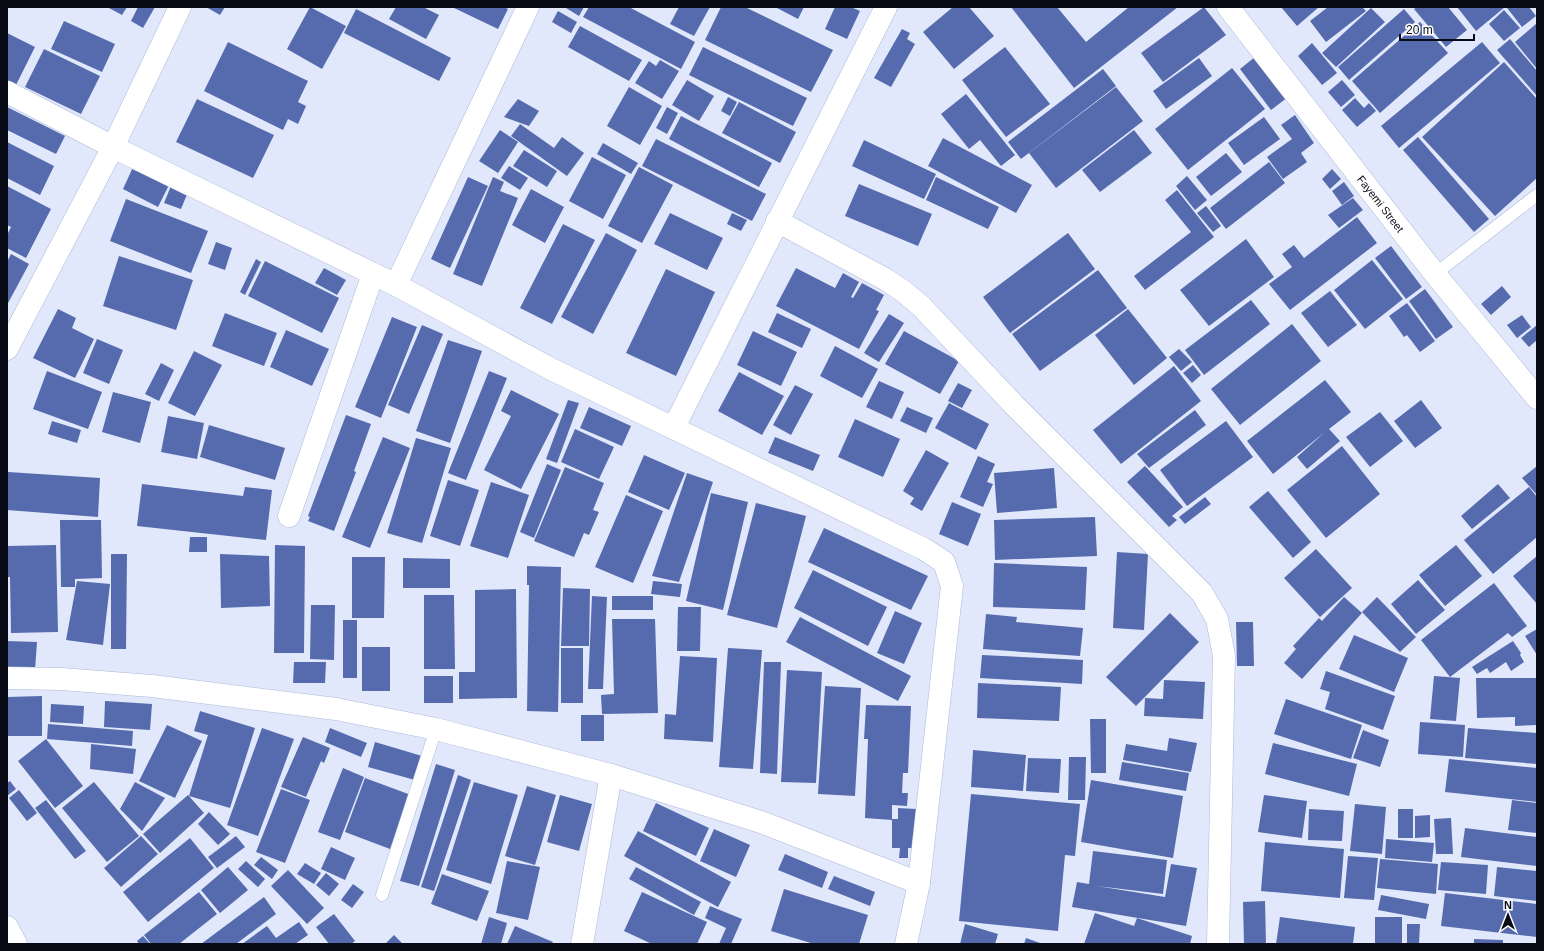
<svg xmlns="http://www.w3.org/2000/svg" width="1544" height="951" font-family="Arial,sans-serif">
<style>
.building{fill:#566bad}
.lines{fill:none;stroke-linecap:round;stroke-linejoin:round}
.lane-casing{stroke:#adb9d7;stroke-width:13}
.street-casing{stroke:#adb9d7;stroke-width:23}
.lane{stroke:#fff;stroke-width:12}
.street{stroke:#fff;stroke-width:22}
.labels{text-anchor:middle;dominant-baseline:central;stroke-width:3;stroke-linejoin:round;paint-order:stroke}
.street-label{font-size:11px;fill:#080b15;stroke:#fff}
</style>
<rect width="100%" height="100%" fill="#e1e8fb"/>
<!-- building -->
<path class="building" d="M 107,7 L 127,7 L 122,15 Z
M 138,7 L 155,7 L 143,28 L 131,21 Z
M 206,7 L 225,7 L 220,15 Z
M 310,7 L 346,26 L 322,69 L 287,49 Z
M 396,7 L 423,7 L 439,15 L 426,39 L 389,19 Z
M 452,7 L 504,7 L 508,9 L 498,29 Z
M 567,7 L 584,7 L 579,16 L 566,8 Z
M 589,7 L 629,7 L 695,42 L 681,69 L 583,17 Z
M 679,7 L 710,7 L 694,36 L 670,24 Z
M 721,7 L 745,7 L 833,50 L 811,92 L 705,40 Z
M 777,7 L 804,7 L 798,19 L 777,8 Z
M 835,7 L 851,7 L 860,11 L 847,39 L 825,29 Z
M 953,7 L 969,7 L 994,36 L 954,69 L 923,32 Z
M 1011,7 L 1057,7 L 1086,42 L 1129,7 L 1178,7 L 1074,88 Z
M 1204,7 L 1226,35 L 1163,82 L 1141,53 Z
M 1281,7 L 1319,7 L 1297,26 Z
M 1328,7 L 1362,7 L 1366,11 L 1326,42 L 1310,21 Z
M 1417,7 L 1448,7 L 1467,30 L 1446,47 L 1414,9 Z
M 1457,7 L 1505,7 L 1476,31 Z
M 1509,7 L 1529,7 L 1536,16 L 1522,27 L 1507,8 Z
M 1371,8 L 1385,22 L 1336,67 L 1322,53 Z
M 356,9 L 451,58 L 439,81 L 344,33 Z
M 1404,9 L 1415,22 L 1349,80 L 1338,67 Z
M 1504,10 L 1520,28 L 1504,41 L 1489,24 Z
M 558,11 L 577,22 L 571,33 L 552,22 Z
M 64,21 L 115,44 L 102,72 L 51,49 Z
M 1420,22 L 1448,53 L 1380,113 L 1352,81 Z
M 1537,23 L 1537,69 L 1515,42 Z
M 580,26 L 642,60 L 629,81 L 568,47 Z
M 902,29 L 910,33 L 907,39 L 915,44 L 891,87 L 874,78 Z
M 7,33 L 35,47 L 16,85 L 7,80 Z
M 1510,39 L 1537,71 L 1537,96 L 1497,50 Z
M 228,42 L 308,81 L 298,102 L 306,106 L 298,124 L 288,119 L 283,130 L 204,91 Z
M 1482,42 L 1500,63 L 1399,148 L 1381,126 Z
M 1312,43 L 1337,73 L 1322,85 L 1298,56 Z
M 703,47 L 807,98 L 793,126 L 689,75 Z
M 1005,47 L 1050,104 L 1006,137 L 962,80 Z
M 44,49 L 100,76 L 81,114 L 25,87 Z
M 1260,53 L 1292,94 L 1271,110 L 1240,69 Z
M 1199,58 L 1212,76 L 1166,109 L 1153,91 Z
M 660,60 L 679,71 L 662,99 L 635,83 L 649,61 L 656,66 Z
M 1504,62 L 1537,99 L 1537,178 L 1495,216 L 1422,137 Z
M 1232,68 L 1265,109 L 1188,170 L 1155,129 Z
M 1103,69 L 1116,86 L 1021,159 L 1008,142 Z
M 687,80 L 714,96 L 699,121 L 672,105 Z
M 1342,80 L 1355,95 L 1341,107 L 1328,92 Z
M 629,87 L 662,106 L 640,145 L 607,126 Z
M 1116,87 L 1143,121 L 1056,188 L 1029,153 Z
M 966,94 L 1015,155 L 1001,166 L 980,140 L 969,149 L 941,114 Z
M 728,97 L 737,102 L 730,116 L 721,111 Z
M 1355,98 L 1364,108 L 1369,103 L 1376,111 L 1357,127 L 1342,110 Z
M 197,99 L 274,135 L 253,178 L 176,142 Z
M 518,99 L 539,111 L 529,126 L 504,117 Z
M 739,102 L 796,132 L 780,163 L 722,133 Z
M 7,107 L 65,136 L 56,154 L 7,130 Z
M 667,107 L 678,113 L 667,134 L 656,128 Z
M 1295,115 L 1314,143 L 1301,153 L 1307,162 L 1283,179 L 1267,157 L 1292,139 L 1281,125 Z
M 681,116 L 772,163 L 759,187 L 669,139 Z
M 1264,117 L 1280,139 L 1244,165 L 1228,143 Z
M 520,124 L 554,148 L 562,137 L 584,153 L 567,176 L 511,136 Z
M 500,130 L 518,142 L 498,173 L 479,161 Z
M 1134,130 L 1152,153 L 1100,192 L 1082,170 Z
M 1418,137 L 1489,219 L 1474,232 L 1403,150 Z
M 943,138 L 1032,185 L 1016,213 L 928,166 Z
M 656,139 L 766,194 L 752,221 L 642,166 Z
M 864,140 L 936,174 L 924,199 L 852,166 Z
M 7,142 L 54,166 L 40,195 L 7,178 Z
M 603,143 L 638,163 L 631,174 L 597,154 Z
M 524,150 L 557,171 L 547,187 L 513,166 Z
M 1226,153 L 1242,172 L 1211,196 L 1196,177 Z
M 592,157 L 626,175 L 603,219 L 569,201 Z
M 1269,162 L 1285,183 L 1226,229 L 1210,208 Z
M 134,165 L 170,183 L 158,207 L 123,189 Z
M 509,166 L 528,178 L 520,190 L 501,178 Z
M 639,167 L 673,185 L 642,243 L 608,226 Z
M 1332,169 L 1341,179 L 1330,189 L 1322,179 Z
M 1187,176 L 1207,200 L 1195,210 L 1176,186 Z
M 468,177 L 488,186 L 450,268 L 431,259 Z
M 493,177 L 504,182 L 500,191 L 518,198 L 482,286 L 453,274 Z
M 936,177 L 999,207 L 988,229 L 926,200 Z
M 173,181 L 190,187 L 181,209 L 164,203 Z
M 1344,182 L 1354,196 L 1342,205 L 1332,191 Z
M 859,184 L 932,214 L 918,246 L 845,216 Z
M 7,186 L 51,209 L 26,258 L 7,248 L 7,235 L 11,227 L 7,225 Z
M 531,189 L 564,207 L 545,243 L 512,225 Z
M 1177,190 L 1214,237 L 1145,290 L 1134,276 L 1191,232 L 1165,200 Z
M 1353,198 L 1363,210 L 1339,228 L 1328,215 Z
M 126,199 L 208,231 L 191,273 L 110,241 Z
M 1206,206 L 1221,226 L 1213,232 L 1197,213 Z
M 670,213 L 723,238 L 707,270 L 654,244 Z
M 732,213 L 747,220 L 741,231 L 727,224 Z
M 1357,217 L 1377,243 L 1290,310 L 1269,284 L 1292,267 L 1282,254 L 1294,245 L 1304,258 Z
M 563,224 L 595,240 L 552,324 L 520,308 Z
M 606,233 L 637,250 L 593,334 L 561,317 Z
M 1068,233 L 1095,269 L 1010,333 L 983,297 Z
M 1246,239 L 1274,277 L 1209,326 L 1180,290 Z
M 216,242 L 232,248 L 225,270 L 208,264 Z
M 1391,246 L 1422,287 L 1406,299 L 1375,258 Z
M 11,254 L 29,264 L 7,305 L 7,262 Z
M 119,256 L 193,280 L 176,330 L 103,306 Z
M 256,259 L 261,262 L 245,295 L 240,292 Z
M 1372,260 L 1403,299 L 1365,329 L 1334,290 Z
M 265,261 L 339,298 L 322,333 L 248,296 Z
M 324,268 L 346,280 L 337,295 L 315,283 Z
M 796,268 L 835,288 L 843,273 L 859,282 L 851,297 L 853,298 L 862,283 L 884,295 L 876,310 L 879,311 L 859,349 L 776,306 Z
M 666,269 L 715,292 L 676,376 L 626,353 Z
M 1098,270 L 1127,308 L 1040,371 L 1012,334 Z
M 1502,286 L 1511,297 L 1491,315 L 1481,304 Z
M 1425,289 L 1453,327 L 1436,339 L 1409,301 Z
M 1330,291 L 1357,325 L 1328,347 L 1301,313 Z
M 1251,300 L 1270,324 L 1204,375 L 1185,350 Z
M 1407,303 L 1435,341 L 1420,352 L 1407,335 L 1404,337 L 1389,316 Z
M 58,309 L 76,318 L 72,328 L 94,339 L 75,378 L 33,358 Z
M 1128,309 L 1167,358 L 1134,385 L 1095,335 Z
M 225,313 L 277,333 L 264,366 L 212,346 Z
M 777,313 L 811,329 L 802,348 L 768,332 Z
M 889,314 L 904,323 L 879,362 L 864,353 Z
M 1522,315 L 1531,327 L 1517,338 L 1507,325 Z
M 392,317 L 417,327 L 381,418 L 355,407 Z
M 1292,324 L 1321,361 L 1240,425 L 1211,389 Z
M 422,325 L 443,334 L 409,414 L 388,405 Z
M 1537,325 L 1537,340 L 1529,347 L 1521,338 Z
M 286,330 L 329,349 L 312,386 L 270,367 Z
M 753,331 L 797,352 L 781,386 L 737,365 Z
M 904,331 L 959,361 L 940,394 L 885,364 Z
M 97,339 L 123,350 L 109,384 L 83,373 Z
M 448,340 L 482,351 L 450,443 L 416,431 Z
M 835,346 L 878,369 L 862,398 L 820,376 Z
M 1179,349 L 1192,362 L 1181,371 L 1169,357 Z
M 194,351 L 222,365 L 195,416 L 168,403 Z
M 161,363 L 174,370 L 159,401 L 145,394 Z
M 1193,365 L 1201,375 L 1192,383 L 1183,373 Z
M 1174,366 L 1201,401 L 1121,464 L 1093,430 Z
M 47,371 L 102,392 L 88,429 L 33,409 Z
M 489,371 L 507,378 L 466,480 L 448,473 Z
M 739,372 L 784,396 L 762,435 L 718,411 Z
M 1325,380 L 1351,412 L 1329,429 L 1340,441 L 1307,469 L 1297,457 L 1325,432 L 1273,474 L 1247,441 Z
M 879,381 L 904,392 L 892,419 L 866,407 Z
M 958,383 L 972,390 L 962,408 L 948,401 Z
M 795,385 L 813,394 L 791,435 L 773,425 Z
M 511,390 L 559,414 L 521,489 L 484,470 L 511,416 L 501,411 Z
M 113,392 L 151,402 L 140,443 L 102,432 Z
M 568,400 L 579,403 L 557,463 L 546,459 Z
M 1421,400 L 1442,428 L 1415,448 L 1394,421 Z
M 949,403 L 989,424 L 976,450 L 935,428 Z
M 589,407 L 631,426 L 622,446 L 580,428 Z
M 907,407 L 933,418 L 926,433 L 900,421 Z
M 1195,410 L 1206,425 L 1149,468 L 1137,454 Z
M 1380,412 L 1403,441 L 1370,467 L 1346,437 Z
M 346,415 L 371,424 L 354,471 L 356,472 L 334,531 L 308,521 L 310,517 L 308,516 Z
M 168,416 L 204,423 L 197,459 L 161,452 Z
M 855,419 L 900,439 L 883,477 L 838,457 Z
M 52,421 L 81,430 L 77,443 L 48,434 Z
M 1226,421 L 1253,457 L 1187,506 L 1160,470 Z
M 209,425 L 285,448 L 275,480 L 200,457 Z
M 575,429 L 614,447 L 599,479 L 561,462 Z
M 383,437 L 410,448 L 370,548 L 342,537 Z
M 775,437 L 820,455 L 813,471 L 768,453 Z
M 416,438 L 451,448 L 422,543 L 387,533 Z
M 1342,446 L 1380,494 L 1326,538 L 1287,490 Z
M 926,450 L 949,463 L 922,511 L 910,504 L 914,498 L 903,491 Z
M 644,455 L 685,473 L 669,510 L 628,492 Z
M 978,456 L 995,464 L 987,482 L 993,484 L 983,507 L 960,497 Z
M 547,464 L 561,470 L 534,538 L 520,532 Z
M 1145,466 L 1183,507 L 1172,516 L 1177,520 L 1169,527 L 1127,482 Z
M 1537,466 L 1537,495 L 1522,478 Z
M 565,467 L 604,483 L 593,510 L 599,512 L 589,535 L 584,533 L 574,557 L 534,541 Z
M 1054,468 L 1057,508 L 997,513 L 994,473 Z
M 8,472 L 100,478 L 98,517 L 7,510 Z
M 687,473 L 713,482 L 679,582 L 652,576 Z
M 448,480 L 479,490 L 460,546 L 430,536 Z
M 491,482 L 529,495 L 508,558 L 470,546 Z
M 142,484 L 243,496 L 245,487 L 272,490 L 266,540 L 137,526 Z
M 1498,484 L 1510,498 L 1472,529 L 1461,516 Z
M 1529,487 L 1537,497 L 1537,537 L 1493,574 L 1464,540 Z
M 1268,491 L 1311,542 L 1293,558 L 1249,507 Z
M 711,493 L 748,502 L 723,610 L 686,601 Z
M 626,495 L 663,511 L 633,583 L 595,567 Z
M 1205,497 L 1211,504 L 1185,524 L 1179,517 Z
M 952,502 L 981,514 L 968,546 L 939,534 Z
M 756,503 L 806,516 L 777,628 L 727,615 Z
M 1095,517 L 1097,556 L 995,560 L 994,520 Z
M 60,520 L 101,520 L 102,578 L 75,579 L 75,587 L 61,587 Z
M 824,528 L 928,576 L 911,610 L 808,562 Z
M 190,537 L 207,537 L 207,552 L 189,552 Z
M 56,545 L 58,632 L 11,633 L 10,577 L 7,577 L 7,546 Z
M 275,545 L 305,546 L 304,653 L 274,653 Z
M 1456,545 L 1482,576 L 1445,606 L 1419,575 Z
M 1316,549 L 1352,588 L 1320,617 L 1284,578 Z
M 1117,552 L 1148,554 L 1144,630 L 1113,628 Z
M 111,554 L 127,554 L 126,649 L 111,649 Z
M 220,554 L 269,556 L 270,606 L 221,608 Z
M 1537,556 L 1537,604 L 1513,576 Z
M 352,557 L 385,557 L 384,618 L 352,618 Z
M 403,558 L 450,559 L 450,588 L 403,588 Z
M 994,563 L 1087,567 L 1085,610 L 993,607 Z
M 527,566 L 561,567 L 558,712 L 527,711 L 529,585 L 527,585 Z
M 813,570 L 887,607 L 868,646 L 794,608 Z
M 1418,580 L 1445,610 L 1416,634 L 1391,604 Z
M 77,581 L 110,584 L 103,645 L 66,640 Z
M 653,581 L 682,584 L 680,597 L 651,594 Z
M 1494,583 L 1527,626 L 1512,637 L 1508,633 L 1450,677 L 1421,640 Z
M 563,588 L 590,589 L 589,646 L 561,646 Z
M 516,589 L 517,698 L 459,699 L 459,672 L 475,672 L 475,590 Z
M 424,595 L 454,595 L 455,669 L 424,669 Z
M 592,596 L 607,597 L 603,689 L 588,689 Z
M 612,596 L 653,596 L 653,610 L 612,610 Z
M 1344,597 L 1362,613 L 1302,679 L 1284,663 L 1296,649 L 1293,646 L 1319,618 L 1322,621 Z
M 1377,597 L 1416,637 L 1400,652 L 1362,612 Z
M 311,605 L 335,605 L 334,660 L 310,659 Z
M 678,607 L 701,607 L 700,651 L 677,651 Z
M 895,611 L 922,623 L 904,664 L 877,653 Z
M 1170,613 L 1199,642 L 1136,706 L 1106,677 Z
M 986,614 L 1017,617 L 1016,622 L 1083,628 L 1080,656 L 983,649 Z
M 800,617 L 911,676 L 898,701 L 786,642 Z
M 612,619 L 655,619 L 658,713 L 602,714 L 601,695 L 614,694 Z
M 343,620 L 357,620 L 357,678 L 343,678 Z
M 1236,622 L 1253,622 L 1254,666 L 1237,666 Z
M 1537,629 L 1537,655 L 1525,636 Z
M 1354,635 L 1408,658 L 1394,692 L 1339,669 Z
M 7,641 L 37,642 L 35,670 L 7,669 Z
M 1513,641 L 1521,653 L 1520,655 L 1524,662 L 1511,671 L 1506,662 L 1490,673 L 1487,668 L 1477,674 L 1472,667 Z
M 362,647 L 390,647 L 390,691 L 362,691 Z
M 561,648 L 583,648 L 583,703 L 561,703 Z
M 728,648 L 762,650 L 753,769 L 719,767 Z
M 982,655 L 1083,660 L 1082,684 L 980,678 Z
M 680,656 L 717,658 L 713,742 L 664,739 L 665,714 L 676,715 Z
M 294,662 L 326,662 L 325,683 L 293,683 Z
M 764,662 L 781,662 L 777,774 L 760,773 Z
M 787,670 L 822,672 L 816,783 L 781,782 Z
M 1326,671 L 1395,696 L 1383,730 L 1325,709 L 1330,692 L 1320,689 Z
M 424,676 L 453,676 L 453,703 L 424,703 Z
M 1434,676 L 1460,678 L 1456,721 L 1430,719 Z
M 1476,678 L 1537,678 L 1537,725 L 1515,726 L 1515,717 L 1477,718 Z
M 1164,680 L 1205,682 L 1203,719 L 1144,716 L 1145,698 L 1163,699 Z
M 978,683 L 1061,687 L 1059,721 L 977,718 Z
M 825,686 L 861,688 L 855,796 L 818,794 Z
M 42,696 L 42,736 L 7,736 L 7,697 Z
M 1286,699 L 1362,725 L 1351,759 L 1274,734 Z
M 105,701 L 152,704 L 150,730 L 104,727 Z
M 51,704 L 84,706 L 83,724 L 50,722 Z
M 866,705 L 911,706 L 908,773 L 903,773 L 902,793 L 908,793 L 907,806 L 892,805 L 892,820 L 865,818 L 868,739 L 864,739 Z
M 200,711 L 255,728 L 230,808 L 189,796 L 208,735 L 194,731 Z
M 581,715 L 604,715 L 604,741 L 581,741 Z
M 1090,719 L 1106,719 L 1106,773 L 1091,773 Z
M 1420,722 L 1465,725 L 1463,757 L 1418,754 Z
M 48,724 L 133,731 L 132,746 L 47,739 Z
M 167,725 L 202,741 L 175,798 L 139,781 Z
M 262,728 L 294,739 L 258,836 L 227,825 Z
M 330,728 L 367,743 L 361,757 L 325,742 Z
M 1468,728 L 1537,733 L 1537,764 L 1465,758 Z
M 1363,730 L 1389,740 L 1380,767 L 1353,758 Z
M 303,737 L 330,748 L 324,763 L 321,761 L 306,797 L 281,787 Z
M 1169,738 L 1197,743 L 1191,772 L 1123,760 L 1126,744 L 1167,751 Z
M 46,739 L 83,786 L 55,808 L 18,761 Z
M 375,742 L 422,756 L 415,780 L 368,767 Z
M 1273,743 L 1357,764 L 1349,796 L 1265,774 Z
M 91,744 L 136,749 L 133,774 L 90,769 Z
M 973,750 L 1026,755 L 1023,791 L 971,787 Z
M 1069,757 L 1086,757 L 1085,800 L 1068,800 Z
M 1028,758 L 1061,759 L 1059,793 L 1026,791 Z
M 1449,759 L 1537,768 L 1537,802 L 1445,792 Z
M 1122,762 L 1189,773 L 1186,791 L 1119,780 Z
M 436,764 L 455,770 L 419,886 L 400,881 Z
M 343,768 L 364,777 L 340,840 L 318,832 Z
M 458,775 L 471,780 L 434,891 L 421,887 Z
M 365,778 L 411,795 L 390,849 L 345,832 Z
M 1091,780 L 1183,796 L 1173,858 L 1081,842 Z
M 10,781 L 16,789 L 7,796 L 7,783 Z
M 94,782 L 139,836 L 107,862 L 62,808 Z
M 135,782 L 165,798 L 142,831 L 120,809 Z
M 474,782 L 518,795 L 491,884 L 446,870 Z
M 527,786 L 556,795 L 535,865 L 505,856 Z
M 281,789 L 310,800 L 285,863 L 256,852 Z
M 19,790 L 37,813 L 27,821 L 9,798 Z
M 971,794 L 1080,804 L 1075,856 L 1065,855 L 1058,931 L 959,921 Z
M 188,795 L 204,813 L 160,853 L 143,834 Z
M 560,795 L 592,804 L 579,851 L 547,842 Z
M 1264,795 L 1307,801 L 1302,838 L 1258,832 Z
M 46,800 L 86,851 L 75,859 L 35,808 Z
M 1512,800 L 1537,803 L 1537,833 L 1508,830 Z
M 656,803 L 709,828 L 696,856 L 643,831 Z
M 1355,804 L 1386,807 L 1382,854 L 1350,851 Z
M 898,808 L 916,809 L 915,848 L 908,848 L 908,858 L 899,858 L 900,848 L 892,848 L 892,819 L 898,819 Z
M 1309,809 L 1344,811 L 1342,841 L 1308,840 Z
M 1398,809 L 1413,809 L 1413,838 L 1398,838 Z
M 209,812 L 230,834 L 218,845 L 198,824 Z
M 1430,815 L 1430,837 L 1415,838 L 1415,816 Z
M 1451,818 L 1453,854 L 1436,854 L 1434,819 Z
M 1465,828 L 1537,837 L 1537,866 L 1461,857 Z
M 714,829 L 750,845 L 736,877 L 700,861 Z
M 638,831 L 731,882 L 718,907 L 624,856 Z
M 141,836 L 158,854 L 121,887 L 104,868 Z
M 236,836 L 245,847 L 217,868 L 208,857 Z
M 190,838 L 214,868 L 148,922 L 123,892 Z
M 1386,839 L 1434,843 L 1432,862 L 1385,858 Z
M 1265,842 L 1344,849 L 1340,898 L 1261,891 Z
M 331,847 L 355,858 L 345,880 L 321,869 Z
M 1093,851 L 1167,860 L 1163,894 L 1097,886 L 1165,897 L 1171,864 L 1197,868 L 1186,926 L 1072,907 L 1077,882 L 1089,884 Z
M 785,854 L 828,872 L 822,888 L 778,870 Z
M 1348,856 L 1378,858 L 1374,900 L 1344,898 Z
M 261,857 L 278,870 L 272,879 L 254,865 Z
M 1380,859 L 1438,864 L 1436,894 L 1377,888 Z
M 246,861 L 265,879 L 258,887 L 238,869 Z
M 507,861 L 540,867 L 528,920 L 496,913 Z
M 1441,862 L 1488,865 L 1486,894 L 1438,890 Z
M 305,863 L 321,873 L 314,884 L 297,874 Z
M 228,867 L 248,890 L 220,913 L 201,890 Z
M 636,867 L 701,902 L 694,915 L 629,879 Z
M 1497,867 L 1537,871 L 1537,901 L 1494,896 Z
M 288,870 L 324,908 L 307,924 L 271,886 Z
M 326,873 L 339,884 L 329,896 L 316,885 Z
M 442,874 L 489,891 L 477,921 L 431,904 Z
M 834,876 L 875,892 L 870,906 L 828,889 Z
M 353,884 L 364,892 L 352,908 L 341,900 Z
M 784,889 L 868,915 L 859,944 L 814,944 L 771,931 Z
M 199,892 L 217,914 L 179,944 L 151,944 L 144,935 Z
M 642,892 L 707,922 L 697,944 L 652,944 L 624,931 Z
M 1445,893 L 1537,904 L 1537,937 L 1441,926 Z
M 1381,895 L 1429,904 L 1426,919 L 1378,910 Z
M 264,897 L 276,914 L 236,944 L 201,944 Z
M 1265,901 L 1266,944 L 1244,944 L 1243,902 Z
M 710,906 L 742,919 L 731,944 L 719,944 L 726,928 L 705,918 Z
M 1095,913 L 1134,926 L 1137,918 L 1192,936 L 1190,944 L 1084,944 Z
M 334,914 L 355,941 L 351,944 L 329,944 L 316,927 Z
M 489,917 L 507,923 L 501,944 L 481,944 Z
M 1280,917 L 1355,927 L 1353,944 L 1276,944 Z
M 1375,917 L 1402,917 L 1402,944 L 1375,944 Z
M 299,922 L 308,935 L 295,944 L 242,944 L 267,926 L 276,938 Z
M 965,924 L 998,934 L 995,944 L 960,944 Z
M 1407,924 L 1420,924 L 1419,944 L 1407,944 Z
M 515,926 L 553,942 L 552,944 L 507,944 Z
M 394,935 L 403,944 L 385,944 Z
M 143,936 L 150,944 L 139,944 L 137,941 Z
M 1026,938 L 1043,944 L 1024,944 Z
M 1474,939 L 1503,940 L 1503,944 L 1474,944 Z"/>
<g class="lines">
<!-- lane casing -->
<g class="lane-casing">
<path id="lane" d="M 1435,274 L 1537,195
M 382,895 L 436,729"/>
</g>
<!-- street casing -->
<g class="street-casing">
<g id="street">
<path id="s1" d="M 1228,7 L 1435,274 L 1537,398"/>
<path d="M 7,92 L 113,147 L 396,285 L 551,369 L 924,549 L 944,562 L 952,586 L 919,883 L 906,944"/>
<path d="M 777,221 L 885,279 L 903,291 L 921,306 L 1014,405 L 1202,593 L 1217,619 L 1224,656 L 1218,944"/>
<path d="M 396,285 L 528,7"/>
<path d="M 7,349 L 113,147 L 180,7"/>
<path d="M 674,427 L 886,7"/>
<path d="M 289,516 L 373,274"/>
<path d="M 7,678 L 61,679 L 152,686 L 336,709 L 436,729 L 611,775 L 761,822 L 919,883"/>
<path d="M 7,927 L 16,944"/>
<path d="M 582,944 L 611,775"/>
</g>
</g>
<!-- lane -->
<use href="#lane" class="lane"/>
<!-- street -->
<use href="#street" class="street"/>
</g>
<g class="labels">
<!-- street labels -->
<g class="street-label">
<text stroke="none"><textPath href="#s1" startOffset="249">Fayemi Street</textPath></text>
</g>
</g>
<!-- border -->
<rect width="1544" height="951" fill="none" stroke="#080b15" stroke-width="16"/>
<!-- north arrow -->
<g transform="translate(1508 915)" stroke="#ffffff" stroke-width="3" paint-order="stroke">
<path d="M0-3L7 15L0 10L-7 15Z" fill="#080b15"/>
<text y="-6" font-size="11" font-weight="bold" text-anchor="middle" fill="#080b15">N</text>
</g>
<!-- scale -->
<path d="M1400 34v6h74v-6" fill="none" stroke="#080b15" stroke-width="2"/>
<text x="1406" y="34" font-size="12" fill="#080b15" stroke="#ffffff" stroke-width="3" paint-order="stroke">20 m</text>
</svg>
